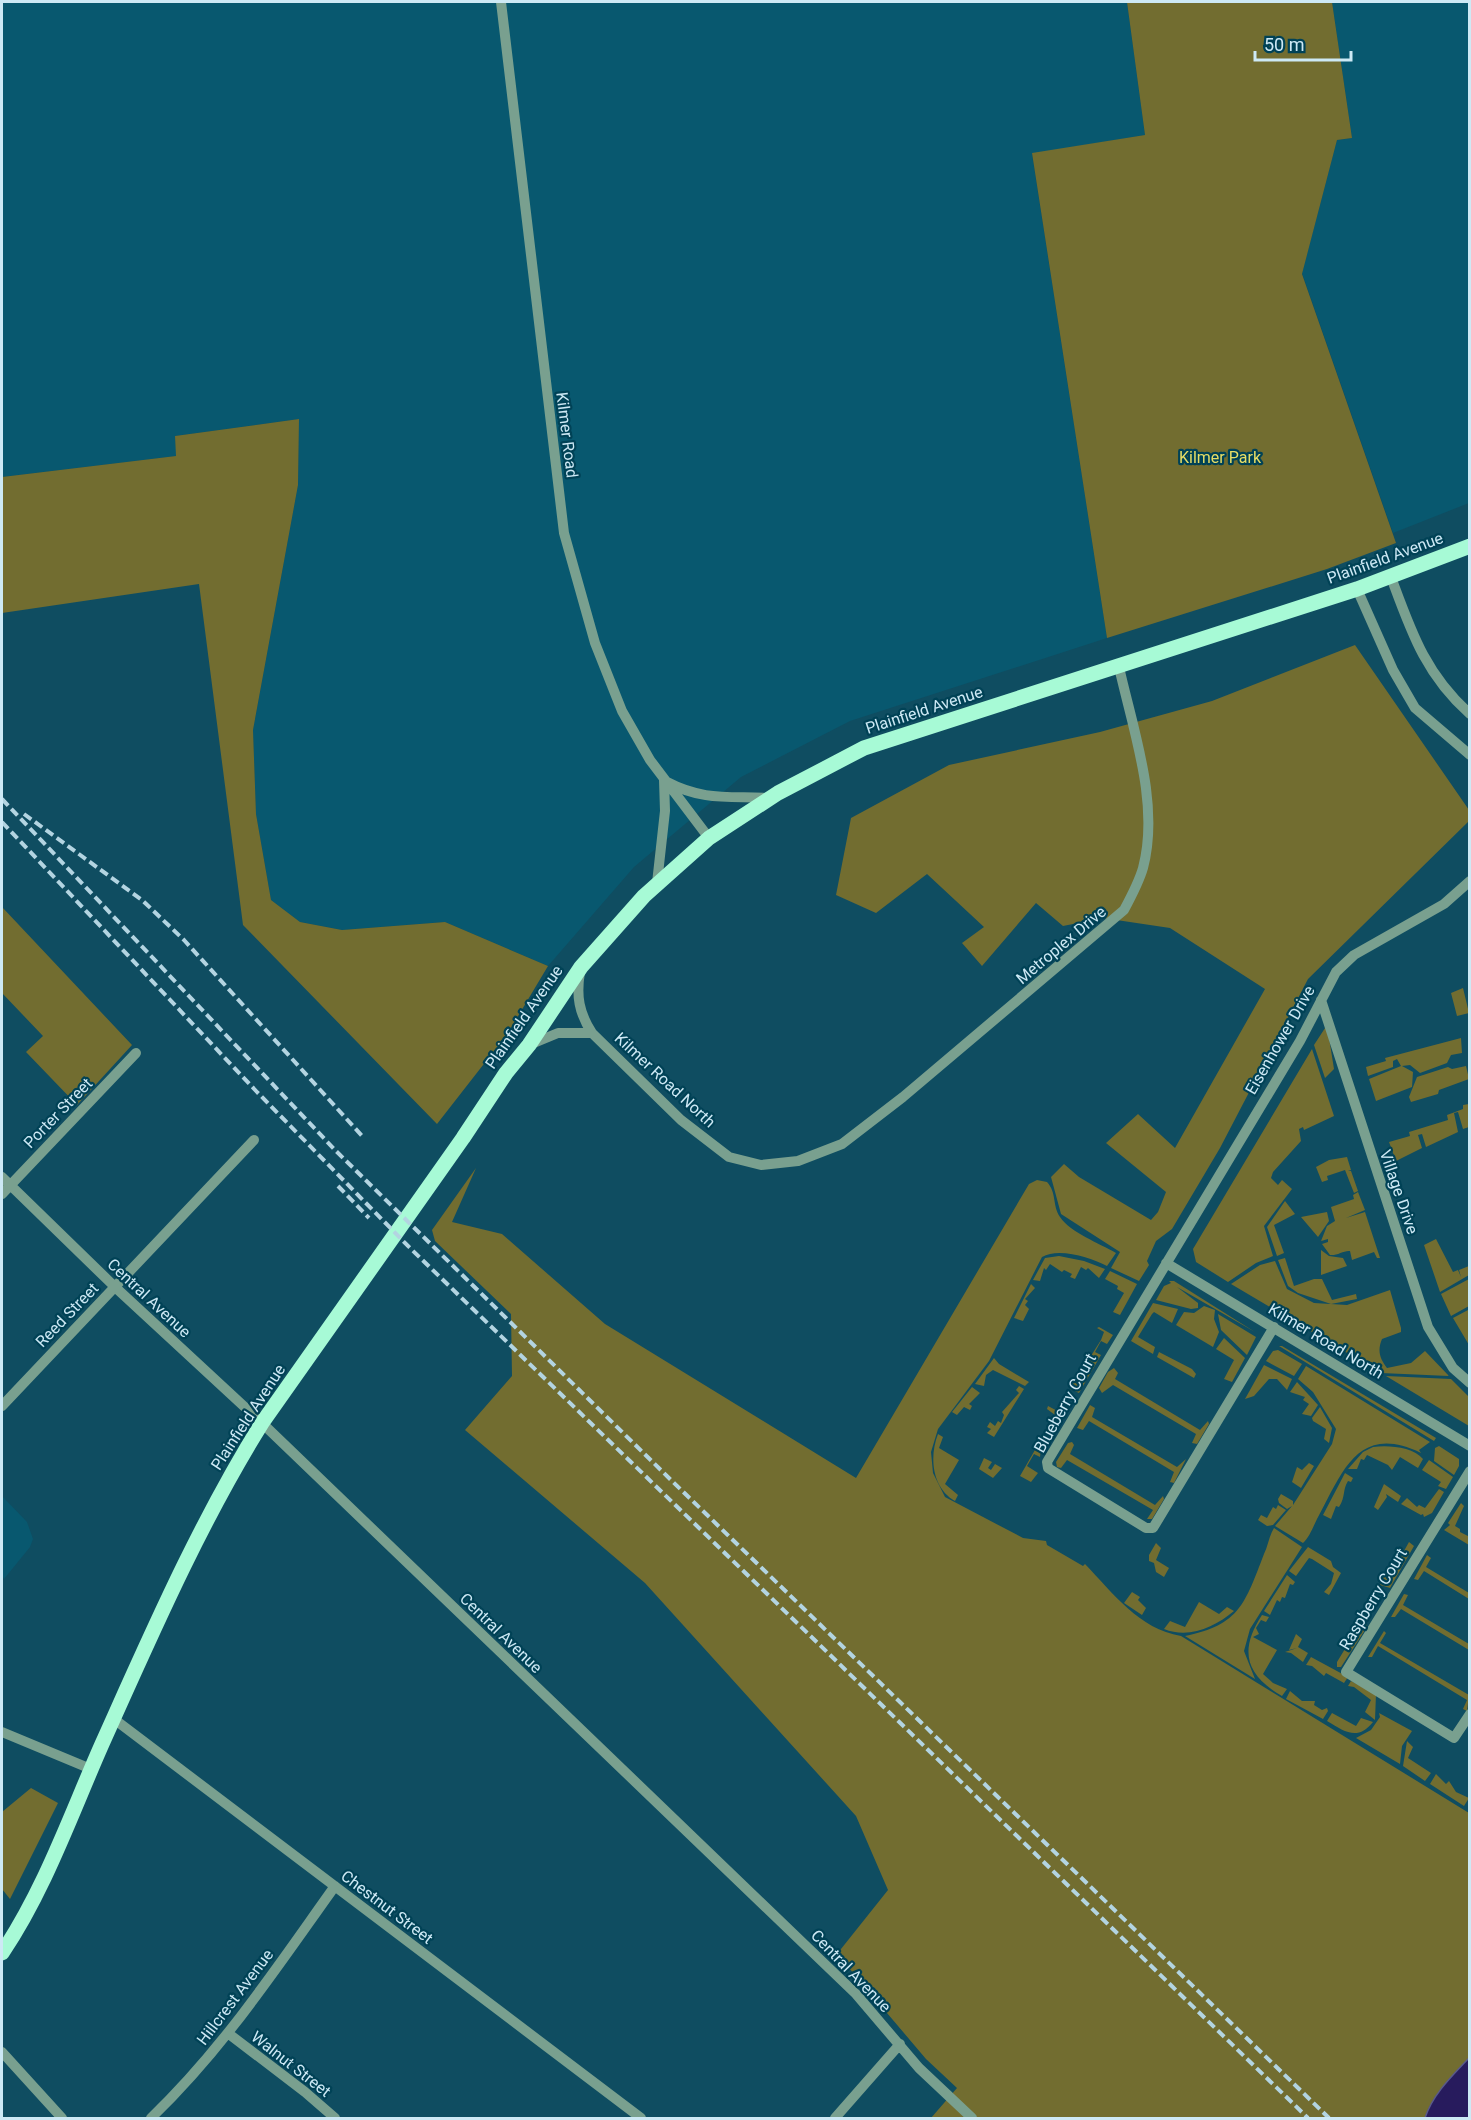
<svg xmlns="http://www.w3.org/2000/svg" width="1471" height="2120" font-family="Roboto,sans-serif">
<style>
.built{fill:#08586f}
.green{fill:#726d30}
.water{fill:#271b5d;stroke:#59598b;stroke-width:1.5}
.lines{fill:none;stroke-linecap:round;stroke-linejoin:round}
.minor{stroke:#79a08f;stroke-width:10}
.major{stroke:#a7fad6;stroke-width:15}
.rail{stroke:#b3d4e1;stroke-width:4;stroke-dasharray:9 4.5;stroke-linecap:butt}
.labels{text-anchor:middle;dominant-baseline:central;stroke-width:4.5;stroke-linejoin:round;paint-order:stroke}
.street-label{font-size:16px;fill:#cde9f5;stroke:#004256}
.park-label{font-size:16px;fill:#e7de65;stroke:#004256}
</style>
<rect width="100%" height="100%" fill="#0f4d61"/>
<!-- built -->
<path class="built" d="M 2,2 L 1127,2 L 1145,135 L 1032,154 L 1107,638 L 850,721 L 741,777 L 634,867 L 548,966 L 445,922 L 342,930 L 300,922 L 271,900 L 256,814 L 253,730 L 298,485 L 299,419 L 175,436 L 177,456 L 2,477 Z
M 1332,2 L 1469,2 L 1469,503 L 1393,533 L 1302,273 L 1337,140 L 1352,138 Z
M 2,1496 L 27,1522 L 33,1539 L 30,1547 L 4,1579 L 2,1575 Z"/>
<!-- green -->
<path class="green" d="M 1127,2 L 1332,2 L 1352,138 L 1337,140 L 1302,274 L 1396,543 L 1327,569 L 1107,638 L 1032,153 L 1145,135 Z
M 299,419 L 298,485 L 253,730 L 256,814 L 271,900 L 300,922 L 342,930 L 445,922 L 548,966 L 508,1033 L 437,1124 L 243,925 L 199,584 L 2,613 L 2,477 L 176,456 L 175,436 Z
M 1355,645 L 1469,810 L 1469,821 L 1308,979 L 1220,1148 L 1172,1229 L 1156,1241 L 1147,1261 L 1149,1265 L 1139,1281 L 1111,1268 L 1120,1252 L 1061,1214 L 1051,1177 L 1064,1164 L 1079,1177 L 1151,1220 L 1158,1212 L 1166,1192 L 1106,1143 L 1138,1114 L 1175,1148 L 1265,989 L 1170,928 L 1103,918 L 1063,926 L 1036,903 L 982,966 L 962,943 L 984,927 L 927,874 L 876,913 L 836,895 L 851,818 L 949,765 L 1100,732 L 1212,701 Z
M 2,907 L 132,1045 L 77,1105 L 26,1052 L 43,1036 L 2,993 Z
M 1463,988 L 1469,1013 L 1457,1016 L 1451,993 Z
M 1327,1025 L 1334,1069 L 1325,1078 L 1314,1045 Z
M 1461,1038 L 1462,1053 L 1451,1055 L 1447,1063 L 1420,1073 L 1410,1065 L 1402,1066 L 1413,1072 L 1412,1087 L 1376,1101 L 1369,1079 L 1401,1066 L 1397,1059 L 1393,1061 L 1393,1067 L 1368,1076 L 1366,1067 L 1386,1061 L 1385,1058 Z
M 1312,1049 L 1334,1116 L 1304,1130 L 1303,1127 L 1299,1129 L 1301,1141 L 1273,1172 L 1271,1178 L 1278,1185 L 1282,1180 L 1292,1189 L 1264,1226 L 1273,1256 L 1256,1263 L 1228,1282 L 1196,1262 L 1193,1249 Z
M 1466,1066 L 1469,1079 L 1439,1090 L 1438,1094 L 1411,1102 L 1409,1097 L 1417,1077 L 1448,1067 L 1452,1069 Z
M 1469,1104 L 1469,1127 L 1463,1129 L 1458,1112 L 1454,1113 L 1458,1132 L 1426,1147 L 1422,1134 L 1418,1135 L 1422,1148 L 1396,1161 L 1389,1142 L 1410,1136 L 1409,1132 L 1448,1120 L 1447,1115 L 1463,1109 L 1463,1105 Z
M 1347,1157 L 1351,1170 L 1348,1171 L 1351,1171 L 1358,1191 L 1354,1193 L 1345,1170 L 1327,1176 L 1328,1180 L 1322,1182 L 1316,1167 L 1329,1160 Z
M 476,1168 L 452,1222 L 502,1234 L 605,1324 L 856,1478 L 1029,1184 L 1037,1180 L 1047,1182 C 1057,1193 1052,1205 1060,1217 C 1071,1233 1099,1243 1116,1253 L 1107,1266 C 1091,1258 1059,1247 1042,1257 L 989,1361 L 938,1429 L 931,1452 L 933,1473 L 945,1497 L 1023,1538 L 1046,1541 L 1047,1545 L 1083,1566 L 1085,1564 C 1113,1593 1139,1629 1181,1636 L 1469,1813 L 1469,2058 C 1452,2077 1434,2094 1425,2118 L 931,2118 L 957,2088 L 926,2059 L 837,1954 L 888,1890 L 856,1816 L 645,1583 L 465,1430 L 512,1376 L 511,1314 L 435,1241 L 432,1230 Z
M 1358,1192 L 1365,1210 L 1346,1218 L 1365,1212 L 1380,1258 L 1377,1258 L 1374,1252 L 1352,1260 L 1350,1251 C 1344,1250 1337,1256 1330,1255 L 1322,1244 L 1328,1242 L 1328,1239 L 1321,1241 L 1327,1226 L 1335,1221 L 1331,1207 L 1354,1199 L 1353,1195 Z
M 1285,1201 L 1295,1214 L 1274,1225 L 1284,1253 L 1277,1256 L 1267,1227 Z
M 1327,1212 L 1329,1221 L 1318,1237 L 1301,1217 Z
M 1436,1239 L 1453,1272 L 1458,1270 L 1461,1277 L 1459,1270 L 1469,1266 L 1469,1275 L 1440,1292 L 1424,1245 Z
M 1321,1250 L 1329,1256 L 1343,1258 L 1347,1266 L 1321,1275 Z
M 1059,1256 L 1084,1261 L 1105,1269 L 1099,1278 L 1088,1268 L 1086,1270 L 1081,1267 L 1075,1279 L 1070,1277 L 1072,1274 L 1064,1270 L 1062,1272 L 1050,1264 L 1046,1270 L 1044,1268 L 1040,1281 L 1033,1280 L 1045,1258 Z
M 1285,1258 L 1294,1286 L 1314,1279 L 1322,1279 L 1332,1300 L 1356,1294 L 1357,1299 L 1331,1304 L 1298,1293 L 1288,1286 L 1278,1260 Z
M 1275,1261 L 1287,1289 L 1314,1303 L 1347,1305 L 1390,1290 L 1401,1328 L 1401,1332 L 1382,1339 C 1377,1351 1380,1359 1387,1368 L 1411,1363 L 1425,1351 L 1449,1376 L 1381,1373 L 1231,1284 L 1260,1265 Z
M 1110,1271 L 1137,1284 L 1120,1315 L 1113,1312 L 1124,1293 L 1117,1289 L 1118,1286 L 1105,1279 Z
M 1469,1279 L 1469,1306 L 1451,1316 L 1441,1294 Z
M 1169,1281 L 1174,1281 L 1255,1332 L 1177,1287 L 1198,1303 L 1198,1308 L 1191,1309 L 1156,1300 L 1164,1286 L 1171,1283 Z
M 1031,1284 L 1035,1288 L 1025,1299 L 1028,1301 L 1025,1305 L 1029,1309 L 1023,1321 L 1014,1318 Z
M 1153,1303 L 1178,1309 L 1172,1323 L 1154,1312 L 1152,1314 L 1138,1337 L 1155,1347 L 1153,1354 L 1131,1341 Z
M 1204,1306 L 1215,1310 L 1214,1319 L 1219,1332 L 1213,1347 L 1176,1325 L 1184,1312 L 1194,1313 Z
M 1468,1310 L 1470,1313 L 1469,1345 L 1453,1318 Z
M 1218,1314 L 1256,1337 L 1247,1355 L 1221,1330 Z
M 1099,1327 L 1113,1335 L 1107,1344 L 1101,1341 L 1095,1352 L 1101,1355 L 1079,1393 L 1070,1389 L 1101,1340 L 1104,1332 L 1097,1328 Z
M 1224,1338 L 1245,1358 L 1232,1382 L 1224,1379 L 1234,1360 L 1216,1349 Z
M 1279,1346 L 1282,1346 L 1436,1438 L 1434,1441 Z
M 1278,1350 L 1302,1364 L 1294,1376 L 1266,1361 L 1273,1351 Z
M 1159,1352 L 1192,1369 L 1196,1374 L 1194,1378 L 1157,1357 Z
M 994,1358 L 999,1364 L 1029,1382 L 1025,1386 L 993,1370 L 986,1375 L 984,1386 L 975,1384 Z
M 1264,1365 L 1292,1379 L 1287,1390 L 1277,1379 L 1269,1379 L 1254,1396 L 1245,1399 Z
M 1306,1366 L 1430,1442 L 1419,1450 L 1421,1453 C 1357,1422 1342,1474 1317,1519 C 1313,1527 1309,1538 1303,1543 L 1275,1526 L 1292,1506 L 1287,1509 L 1279,1503 L 1278,1499 L 1281,1494 L 1293,1501 L 1293,1505 L 1332,1444 L 1336,1429 L 1313,1392 L 1298,1379 Z
M 1114,1368 L 1118,1373 L 1115,1379 L 1200,1430 L 1208,1421 L 1209,1424 L 1197,1444 L 1192,1443 L 1196,1434 L 1113,1385 L 1102,1393 L 1099,1388 L 1108,1372 Z
M 1386,1376 L 1451,1379 L 1469,1397 L 1469,1426 Z
M 1297,1382 L 1318,1405 L 1311,1416 L 1302,1414 L 1309,1404 L 1303,1400 L 1305,1397 L 1290,1392 Z
M 1019,1386 L 1024,1389 L 994,1437 L 987,1433 L 991,1429 L 987,1427 L 990,1422 L 995,1426 L 998,1421 L 1001,1423 L 1004,1415 L 1002,1412 L 1019,1393 L 1016,1390 Z
M 972,1387 L 980,1393 L 969,1404 L 972,1406 L 970,1410 L 964,1407 L 957,1415 L 952,1412 Z
M 1090,1405 L 1095,1408 L 1092,1417 L 1177,1467 L 1186,1459 L 1174,1483 L 1170,1482 L 1174,1472 L 1089,1421 L 1083,1430 L 1077,1428 Z
M 1048,1406 L 1065,1415 L 1045,1450 L 1041,1448 L 1040,1457 L 1034,1454 L 1027,1466 L 1038,1473 L 1031,1482 L 1020,1476 L 1055,1415 L 1047,1409 Z
M 1320,1407 L 1332,1428 L 1329,1443 L 1324,1439 L 1326,1429 L 1313,1421 L 1312,1418 Z
M 938,1434 L 943,1437 L 939,1448 L 959,1460 L 945,1484 L 958,1495 L 955,1501 C 932,1488 929,1457 938,1434 Z
M 1072,1442 L 1074,1445 L 1070,1454 L 1155,1505 L 1163,1496 L 1164,1499 L 1152,1519 L 1147,1519 L 1153,1510 L 1067,1460 L 1061,1468 L 1057,1467 L 1056,1462 L 1068,1443 Z
M 1439,1446 L 1459,1459 L 1459,1466 L 1454,1475 L 1434,1461 L 1435,1448 Z
M 1373,1447 C 1389,1445 1413,1447 1423,1459 L 1418,1468 L 1400,1457 L 1392,1470 L 1388,1465 L 1367,1455 L 1364,1460 L 1361,1459 L 1357,1469 L 1348,1469 L 1363,1452 Z
M 984,1458 L 992,1462 L 988,1468 L 991,1470 L 995,1464 L 1002,1468 L 993,1478 L 979,1469 Z
M 1429,1460 L 1453,1477 L 1446,1489 L 1438,1486 L 1441,1482 L 1422,1470 Z
M 1309,1463 L 1314,1466 L 1301,1488 L 1292,1482 L 1297,1467 L 1302,1470 Z
M 1345,1473 L 1353,1478 L 1351,1482 L 1348,1481 C 1342,1491 1346,1496 1339,1507 L 1336,1506 L 1331,1519 L 1323,1515 Z
M 1384,1484 L 1401,1496 L 1398,1502 L 1386,1494 L 1387,1497 L 1378,1510 L 1374,1507 Z
M 1439,1489 L 1444,1492 L 1432,1513 L 1424,1517 L 1423,1514 L 1421,1515 L 1401,1504 L 1407,1498 L 1417,1507 L 1419,1505 L 1425,1508 Z
M 1461,1503 L 1464,1506 L 1455,1526 L 1460,1529 L 1460,1532 L 1468,1536 L 1469,1535 L 1469,1545 L 1444,1530 L 1450,1525 L 1448,1523 Z
M 1278,1505 L 1286,1510 L 1273,1525 L 1267,1526 L 1258,1520 L 1261,1515 L 1267,1518 L 1273,1507 L 1276,1509 Z
M 1274,1528 L 1302,1547 L 1250,1629 L 1244,1651 L 1255,1679 L 1185,1636 C 1240,1625 1245,1603 1264,1554 C 1268,1546 1269,1536 1274,1528 Z
M 1409,1542 L 1414,1546 L 1390,1588 L 1380,1585 L 1384,1577 L 1390,1576 Z
M 1156,1543 L 1161,1548 L 1156,1560 L 1169,1568 L 1164,1577 L 1156,1572 L 1154,1563 L 1149,1561 L 1149,1555 Z
M 1308,1547 L 1331,1561 L 1333,1567 L 1341,1573 L 1329,1595 L 1324,1592 L 1331,1584 L 1334,1573 L 1312,1559 L 1309,1558 L 1296,1576 L 1289,1571 Z
M 1427,1555 L 1431,1558 L 1426,1567 L 1469,1593 L 1469,1599 L 1424,1571 L 1418,1580 L 1414,1579 Z
M 1287,1575 L 1295,1582 L 1293,1585 L 1290,1584 L 1285,1598 L 1282,1597 L 1280,1602 L 1277,1600 L 1270,1615 L 1264,1611 Z
M 1132,1592 L 1140,1597 L 1138,1600 L 1146,1608 L 1142,1615 L 1124,1603 Z
M 1404,1594 L 1408,1595 L 1403,1605 L 1469,1644 L 1469,1650 L 1401,1609 L 1395,1617 L 1391,1617 Z
M 1199,1602 L 1219,1614 L 1227,1607 L 1234,1611 C 1215,1627 1189,1639 1164,1629 L 1170,1621 L 1185,1627 Z
M 1262,1615 L 1269,1617 L 1266,1622 L 1261,1620 L 1256,1628 L 1259,1634 L 1253,1637 L 1277,1650 L 1263,1674 L 1273,1683 L 1287,1689 L 1282,1696 C 1245,1675 1239,1650 1262,1615 Z
M 1362,1621 L 1367,1625 L 1365,1630 L 1341,1667 L 1337,1667 L 1337,1662 Z
M 1384,1631 L 1386,1633 L 1380,1643 L 1469,1695 L 1467,1711 L 1463,1709 L 1467,1700 L 1378,1646 L 1372,1657 L 1368,1657 Z
M 1296,1634 L 1302,1639 L 1298,1647 L 1308,1653 L 1303,1662 L 1291,1653 L 1285,1652 L 1297,1648 L 1289,1650 Z
M 1311,1657 L 1348,1677 L 1344,1683 L 1326,1673 L 1324,1676 L 1312,1666 L 1306,1665 Z
M 1351,1681 L 1376,1694 L 1375,1720 L 1365,1712 L 1371,1700 L 1354,1687 L 1348,1686 Z
M 1290,1691 L 1302,1701 L 1315,1701 L 1314,1705 L 1322,1710 L 1327,1708 L 1328,1711 L 1323,1719 L 1286,1699 Z
M 1332,1713 L 1356,1726 L 1361,1718 L 1373,1722 C 1358,1741 1345,1732 1327,1721 Z
M 1379,1713 L 1412,1731 L 1402,1746 L 1400,1764 L 1356,1738 L 1371,1730 L 1380,1717 Z
M 1407,1741 L 1413,1747 L 1408,1758 L 1431,1773 L 1425,1781 L 1403,1766 Z
M 1436,1774 L 1446,1784 L 1449,1781 L 1456,1792 L 1469,1798 L 1464,1806 L 1430,1784 Z
M 31,1788 L 58,1803 L 10,1899 L 2,1889 L 2,1812 Z"/>
<!-- water -->
<path class="water" d="M 1469,2058 L 1469,2118 L 1425,2118 C 1433,2094 1452,2076 1469,2058 Z"/>
<g class="lines">
<!-- minor -->
<path class="minor" d="M 501,2 L 564,533 L 595,643 L 622,711 L 650,760 L 709,838
M 1391,577 C 1411,631 1425,674 1470,714
M 1357,589 L 1393,670 L 1415,708 L 1470,755
M 667,782 C 703,801 729,796 768,798
M 657,883 L 665,811 L 664,780
M 580,972 C 576,996 579,1013 592,1033 L 681,1120 L 729,1157 L 761,1165 L 798,1161 L 842,1144 L 903,1097 L 1124,910 C 1131,897 1139,882 1143,868 C 1160,804 1133,730 1119,667
M 1321,1000 L 1428,1327 L 1453,1368 L 1470,1383
M 529,1045 L 558,1033 L 592,1033
M 2,1177 L 115,1287 L 262,1423 L 856,1994 L 919,2068 L 972,2118
M 2,1194 L 136,1053
M 1166,1263 L 1470,1446
M 1274,1327 L 1153,1528 L 1146,1528 L 1048,1468 L 1047,1462 L 1300,1041 L 1336,972 L 1354,955 L 1444,904 L 1470,881
M 2,1406 L 254,1140
M 1470,1471 L 1346,1672 L 1454,1738 L 1470,1714
M 114,1719 L 641,2118
M 2,1732 L 91,1769
M 229,2034 L 305,2092 L 335,2118
M 2,2052 L 62,2118
M 151,2118 C 223,2049 277,1967 335,1886
M 835,2118 L 900,2044"/>
<!-- major -->
<path class="major" d="M 2,1953 C 45,1889 71,1814 102,1744 C 151,1635 199,1524 262,1423 L 463,1138 L 506,1073 L 529,1045 L 581,967 L 644,896 L 709,838 L 778,793 L 864,748 L 1357,589 L 1470,546"/>
<!-- rail -->
<path class="rail" d="M 2,799 L 336,1151 L 671,1480 L 1329,2118
M 24,814 L 142,900 L 184,940 L 363,1137
M 2,822 L 257,1092 L 410,1248 L 1308,2118
M 338,1186 L 369,1218"/>
</g>
<g class="labels">
<!-- street labels -->
<g class="street-label">
<text transform="translate(567 435) rotate(83)">Kilmer Road</text>
<text transform="translate(1385 558) rotate(-20)">Plainfield Avenue</text>
<text transform="translate(924 710) rotate(-18)">Plainfield Avenue</text>
<text transform="translate(1061 945) rotate(-40)">Metroplex Drive</text>
<text transform="translate(524 1017) rotate(-55)">Plainfield Avenue</text>
<text transform="translate(1280 1040) rotate(-60)">Eisenhower Drive</text>
<text transform="translate(665 1080) rotate(43)">Kilmer Road North</text>
<text transform="translate(58 1113) rotate(-46)">Porter Street</text>
<text transform="translate(1399 1192) rotate(71)">Village Drive</text>
<text transform="translate(149 1298) rotate(43)">Central Avenue</text>
<text transform="translate(67 1315) rotate(-46)">Reed Street</text>
<text transform="translate(1326 1341) rotate(31)">Kilmer Road North</text>
<text transform="translate(1065 1403) rotate(-61)">Blueberry Court</text>
<text transform="translate(248 1417) rotate(-57)">Plainfield Avenue</text>
<text transform="translate(1373 1599) rotate(-59)">Raspberry Court</text>
<text transform="translate(501 1633) rotate(44)">Central Avenue</text>
<text transform="translate(387 1907) rotate(37)">Chestnut Street</text>
<text transform="translate(851 1971) rotate(46)">Central Avenue</text>
<text transform="translate(235 1997) rotate(-53)">Hillcrest Avenue</text>
<text transform="translate(291 2064) rotate(38)">Walnut Street</text>
</g>
<!-- park labels -->
<g class="park-label">
<text x="1220" y="457">Kilmer Park</text>
</g>
</g>
<!-- border -->
<rect width="1471" height="2120" fill="none" stroke="#cde9f5" stroke-width="6"/>
<!-- scale -->
<path d="M1255 51v9h96v-9" fill="none" stroke="#cde9f5" stroke-width="3"/>
<text x="1264" y="51" font-size="18" fill="#cde9f5" stroke="#004256" stroke-width="4.5" paint-order="stroke">50 m</text>
</svg>
